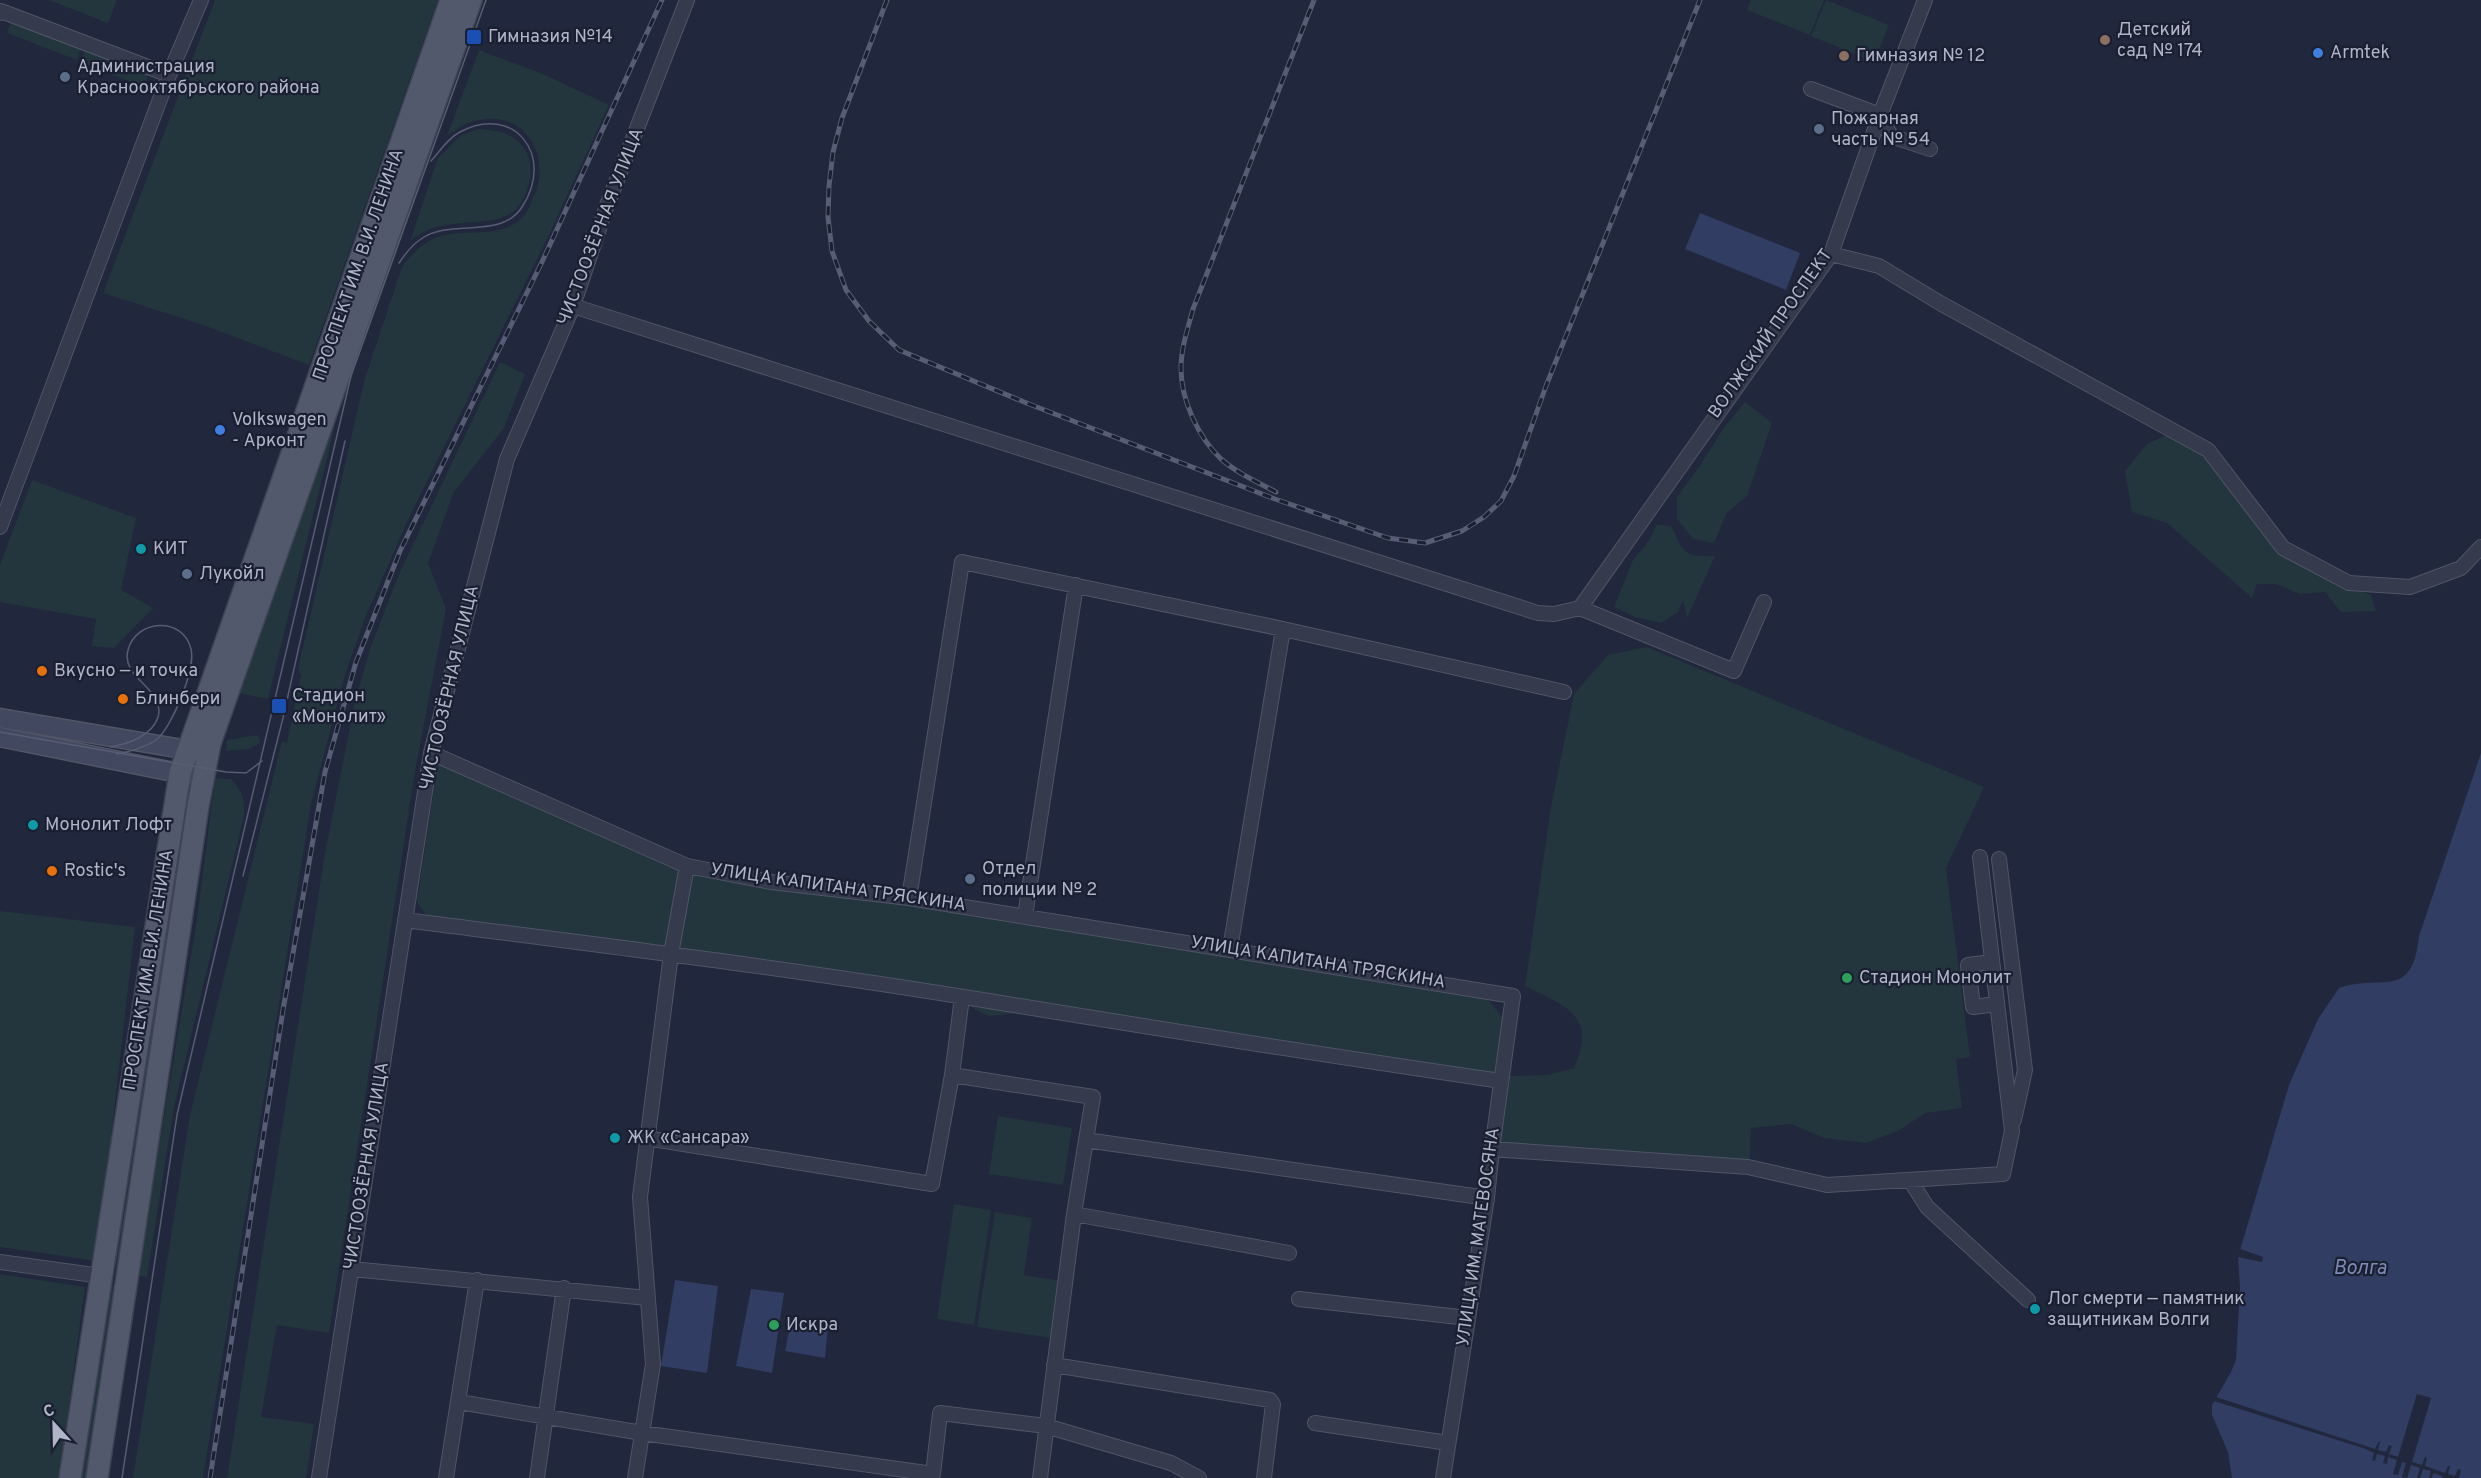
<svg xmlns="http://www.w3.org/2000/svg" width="2481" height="1478" font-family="Overpass,sans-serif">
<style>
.green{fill:#23353d}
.water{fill:#313d62;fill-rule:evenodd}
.pier{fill:#21273c;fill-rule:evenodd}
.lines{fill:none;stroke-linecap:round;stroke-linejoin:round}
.street-casing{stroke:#505567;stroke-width:16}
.secondary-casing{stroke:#505567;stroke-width:21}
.primary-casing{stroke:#3e4355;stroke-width:24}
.street{stroke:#353a4c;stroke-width:14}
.secondary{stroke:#424860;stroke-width:18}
.primary{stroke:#52596d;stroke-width:21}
.tram{stroke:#565d74;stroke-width:1.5}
.rail-casing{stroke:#565d74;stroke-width:5}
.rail{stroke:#1a1f31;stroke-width:3;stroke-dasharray:9;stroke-linecap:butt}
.transit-dot{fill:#1a4fb4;stroke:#1a1f31;stroke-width:2}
.education-dot{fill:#8d6e63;stroke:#1a1f31;stroke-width:2}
.shop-dot{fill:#3f7fe0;stroke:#1a1f31;stroke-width:2}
.service-dot{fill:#5c6f8a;stroke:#1a1f31;stroke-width:2}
.culture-dot{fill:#0f9aa8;stroke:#1a1f31;stroke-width:2}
.food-dot{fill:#e8710a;stroke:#1a1f31;stroke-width:2}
.leisure-dot{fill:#2e9e5b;stroke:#1a1f31;stroke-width:2}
.labels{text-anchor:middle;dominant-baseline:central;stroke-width:4.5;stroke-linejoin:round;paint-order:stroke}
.poi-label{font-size:18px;fill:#b0b5c8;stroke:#1a1f31;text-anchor:start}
.street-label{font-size:18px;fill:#b0b5c8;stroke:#1a1f31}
.water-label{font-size:20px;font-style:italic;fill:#7d8bb7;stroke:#1a1f31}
</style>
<rect width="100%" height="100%" fill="#21273c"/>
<!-- green -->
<path class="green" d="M 49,0 L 117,0 L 108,23 Z
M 215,0 L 438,0 L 309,365 L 203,325 L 103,293 Z
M 1751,0 L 1824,0 L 1810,35 L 1747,10 Z
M 1826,0 L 1889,25 L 1874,62 L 1811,36 Z
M 13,18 L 83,44 L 77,60 L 7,33 Z
M 87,45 L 150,70 L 144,87 L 80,62 Z
M 479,50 L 543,74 L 609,105 L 547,239 L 407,522 L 365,618 L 345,675 L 311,804 L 203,1478 L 133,1478 L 190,1115 L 282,741 L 287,743 L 301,675 L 298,669 L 365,378 L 402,267 C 412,253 424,241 441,236 C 470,228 505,241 526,213 C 529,208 531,202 534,196 C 552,157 525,110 480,120 C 467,122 457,128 447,136 Z
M 479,129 C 495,130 510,132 521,144 C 530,155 532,165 530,178 C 521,230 485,218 447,225 C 432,227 421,232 410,241 L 438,158 L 461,135 Z
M 500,362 L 525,374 L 504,428 L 454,492 L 428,563 L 446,609 L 415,771 L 329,1333 L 277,1325 L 261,1417 L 314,1424 L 306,1478 L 227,1478 L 325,853 L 355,701 L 371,646 L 399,574 Z
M 342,397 L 268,699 L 238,693 Z
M 1745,402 L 1772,423 L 1747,496 L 1726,514 L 1714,543 L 1693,539 L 1677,519 L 1677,497 L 1699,467 L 1723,429 Z
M 2166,435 L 2204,454 L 2277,549 L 2343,586 L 2371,595 L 2376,611 L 2341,612 L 2325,592 L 2300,594 L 2276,584 L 2257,584 L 2252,598 L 2167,523 L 2132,512 L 2125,471 L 2147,444 Z
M 32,480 L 136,518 L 121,590 L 153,608 L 114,648 L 92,646 L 96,619 L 0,602 L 0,565 Z
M 1657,524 L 1672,527 C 1683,553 1685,557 1715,556 L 1687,618 L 1683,601 L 1678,612 L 1661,623 L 1635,617 L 1614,607 L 1633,560 L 1649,541 Z
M 1647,647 L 1984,787 L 1946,868 L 1970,1057 L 1956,1059 L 1962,1108 L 1925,1113 L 1898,1131 L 1866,1143 L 1824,1138 L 1791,1124 L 1751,1128 L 1750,1162 L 1500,1145 L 1510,1076 L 1548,1075 L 1574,1068 C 1597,1015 1567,1007 1525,986 L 1551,807 L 1574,694 L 1608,655 Z
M 258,735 L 260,743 L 249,749 L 226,751 L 227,740 Z
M 438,763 L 687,870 L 910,900 L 1483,994 L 1503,1018 L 1494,1076 L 1053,1010 L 988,1016 L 963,1003 L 430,921 L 417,902 Z
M 215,778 L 231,779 C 243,792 245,799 244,816 L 174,1107 L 147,1277 L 137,1276 L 196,926 Z
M 185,798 L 189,803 L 120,1264 L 113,1268 Z
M 0,911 L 135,927 L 97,1261 L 0,1247 Z
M 998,1116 L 1072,1128 L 1063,1185 L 989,1174 Z
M 954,1204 L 991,1210 L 974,1325 L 937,1319 Z
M 995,1212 L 1032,1218 L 1024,1275 L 1061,1281 L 1052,1338 L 977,1327 Z
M 0,1274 L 85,1287 L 59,1478 L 0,1478 Z
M 111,1284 L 115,1286 L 87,1478 L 78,1478 Z"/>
<!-- water -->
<path class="water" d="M 1700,213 L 1800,253 L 1786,290 L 1685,249 Z
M 2481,753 L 2481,1478 L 2232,1478 L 2228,1452 L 2212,1415 L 2212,1405 L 2231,1372 L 2236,1360 L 2240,1288 L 2238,1257 L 2289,1085 L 2318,1019 L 2339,988 C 2382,973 2412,1002 2419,936 ZM 2417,1395 L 2430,1398 L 2414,1453 L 2401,1449 Z
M 675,1280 L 718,1286 L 707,1373 L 661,1366 Z
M 751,1289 L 784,1293 L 772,1373 L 736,1366 Z
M 791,1321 L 828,1326 L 825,1358 L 785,1351 Z"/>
<!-- pier -->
<path class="pier" d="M 2240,1249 L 2263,1257 L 2262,1262 L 2238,1257 Z
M 2417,1394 L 2431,1398 L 2412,1462 L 2422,1465 L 2425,1457 L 2427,1458 L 2425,1466 L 2445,1473 L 2448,1466 L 2450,1466 L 2448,1474 L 2455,1476 L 2458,1469 L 2461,1470 L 2459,1478 L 2442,1478 L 2442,1476 L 2433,1473 L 2432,1478 L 2429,1478 L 2431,1471 L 2423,1469 L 2420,1478 L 2417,1478 L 2420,1468 L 2411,1465 L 2407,1478 L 2402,1477 L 2406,1463 L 2402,1462 L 2398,1475 L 2393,1474 L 2397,1460 L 2388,1457 L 2387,1464 L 2383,1463 L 2385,1456 L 2377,1454 L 2375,1461 L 2372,1460 L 2374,1453 L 2366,1449 L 2214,1401 L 2216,1397 L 2375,1449 L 2379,1441 L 2380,1442 L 2378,1450 L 2386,1452 L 2389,1445 L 2392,1446 L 2389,1454 L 2398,1457 ZM 2419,1398 L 2427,1400 L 2413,1449 L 2405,1447 Z"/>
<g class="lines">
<!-- street casing -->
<g class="street-casing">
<path id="street" d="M 0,13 L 1,11 L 169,75
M 1811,89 L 1880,115 L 1891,136 L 1930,149
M 1831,254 L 1879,266 L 1940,303 L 2208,450 L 2283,548 L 2349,583 L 2410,587 L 2461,568 L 2481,547
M 573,306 L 1538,613 L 1554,614 L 1580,608 L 1734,671 L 1764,602
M 0,527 L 169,75 L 201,0
M 1580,608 L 1831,254 L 1880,115 L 1925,0
M 431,753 L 687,866 L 771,882 L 909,898 L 1513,996 L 1492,1149 L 1487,1198 L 1443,1478
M 1999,859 L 2025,1070 L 2014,1120
M 909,898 L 962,562 L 1283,629 L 1564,692
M 1025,916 L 1076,585
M 405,920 C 600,945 795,969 989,1001 C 1160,1029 1330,1056 1501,1081
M 1230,949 L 1283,629
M 1992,962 L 1968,965 L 1973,1007 L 1997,1004
M 952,1075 L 1093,1097 L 1074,1214 L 1040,1478
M 646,1138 L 932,1184 L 952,1075 L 962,997
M 1086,1140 L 1487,1198
M 1492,1149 L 1748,1167 L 1827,1185 L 2003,1174 L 2012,1131 L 1980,857
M 1910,1180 L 1927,1207 L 2028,1300
M 1074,1214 L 1289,1253
M 0,1262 L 101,1276
M 352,1269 L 647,1298
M 1299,1299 L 1468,1318
M 1054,1365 L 1270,1400 L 1273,1404 L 1264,1478
M 459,1402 L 642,1433 L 933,1474 L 940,1413 L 1046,1426 L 1171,1463 L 1199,1478
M 1315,1423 L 1448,1443
M 319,1478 L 431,753 L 507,459 L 573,306 L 606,208 L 687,0
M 446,1478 L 477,1280
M 537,1478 L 564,1288
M 635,1478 L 653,1364 L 640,1197 L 671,954 L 687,866"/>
</g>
<!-- secondary casing -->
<g class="secondary-casing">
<path id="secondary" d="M 0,718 L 200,752
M 0,737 L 203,778"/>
</g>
<!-- primary casing -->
<g class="primary-casing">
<path id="primary" d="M 70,1478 L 180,773 L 451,0
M 97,1478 L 198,806 L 210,743 L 471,0"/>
</g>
<!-- street -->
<use href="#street" class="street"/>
<!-- secondary -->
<use href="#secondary" class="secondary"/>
<!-- primary -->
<use href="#primary" class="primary"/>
<!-- tram -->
<path class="tram" d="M 399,263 C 405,254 412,245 421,239 C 451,218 501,240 522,207 C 556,155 513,103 460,132 C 448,138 440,151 431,161
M 0,732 L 226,772 L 246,773 L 262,761
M 110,747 C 128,744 152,736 158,717 C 166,688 120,679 128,650 C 136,619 183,616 191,649 C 196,668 172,728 156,740 C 144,748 131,751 117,754
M 243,876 L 283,718 L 345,441
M 122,1478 L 177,1115 L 351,376 L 486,0"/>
<!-- rail casing -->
<g class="rail-casing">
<path id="rail" d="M 887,0 L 842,118 L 833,152 L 829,186 L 828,217 L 832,251 L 846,290 L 869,321 L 899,350 L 1029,404 L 1275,499 L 1388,538 L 1425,543 L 1462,531 L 1484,517 L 1501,501 L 1514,476 L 1546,386 L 1700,0
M 1276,492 C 1257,482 1237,473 1221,459 C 1198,437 1181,400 1181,368 C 1181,348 1188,328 1193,309 L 1314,0
M 210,1478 L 283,1010 L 325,772 L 356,662 L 400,551 L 542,262 L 662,0"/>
</g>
<!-- rail -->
<use href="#rail" class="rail"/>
</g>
<!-- markers -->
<g class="transit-dot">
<rect x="466" y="29" width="16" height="16" rx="3"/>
<rect x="271" y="698" width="16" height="16" rx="3"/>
</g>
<g class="education-dot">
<circle cx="2105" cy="40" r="6"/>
<circle cx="1844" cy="56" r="6"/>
</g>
<g class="shop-dot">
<circle cx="2318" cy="53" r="6"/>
<circle cx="220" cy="430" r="6"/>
</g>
<g class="service-dot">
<circle cx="65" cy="77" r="6"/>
<circle cx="1819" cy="129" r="6"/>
<circle cx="187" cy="574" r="6"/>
<circle cx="970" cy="879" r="6"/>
</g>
<g class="culture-dot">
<circle cx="141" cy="549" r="6"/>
<circle cx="33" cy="825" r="6"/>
<circle cx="615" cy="1138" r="6"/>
<circle cx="2035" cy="1309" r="6"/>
</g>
<g class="food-dot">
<circle cx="42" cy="671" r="6"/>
<circle cx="123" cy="699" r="6"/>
<circle cx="52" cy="871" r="6"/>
</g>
<g class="leisure-dot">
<circle cx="1847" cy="978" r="6"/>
<circle cx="774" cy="1325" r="6"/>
</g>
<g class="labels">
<!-- poi labels -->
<g class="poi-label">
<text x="2117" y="30">Детский<tspan x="2117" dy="21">сад № 174</tspan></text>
<text x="488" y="37">Гимназия №14</text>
<text x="2330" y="53">Armtek</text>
<text x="1856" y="56">Гимназия № 12</text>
<text x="77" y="67">Администрация<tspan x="77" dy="21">Краснооктябрьского района</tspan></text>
<text x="1831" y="119">Пожарная<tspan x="1831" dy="21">часть № 54</tspan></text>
<text x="232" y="420">Volkswagen<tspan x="232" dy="21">- Арконт</tspan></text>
<text x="153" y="549">КИТ</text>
<text x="199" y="574">Лукойл</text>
<text x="54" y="671">Вкусно — и точка</text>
<text x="292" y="696">Стадион<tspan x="292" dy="21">«Монолит»</tspan></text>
<text x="135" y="699">Блинбери</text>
<text x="45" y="825">Монолит Лофт</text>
<text x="982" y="869">Отдел<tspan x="982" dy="21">полиции № 2</tspan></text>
<text x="64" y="871">Rostic's</text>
<text x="1859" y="978">Стадион Монолит</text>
<text x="627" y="1138">ЖК «Сансара»</text>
<text x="2047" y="1299">Лог смерти — памятник<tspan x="2047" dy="21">защитникам Волги</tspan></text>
<text x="786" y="1325">Искра</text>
</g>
<!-- street labels -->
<g class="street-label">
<text transform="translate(601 227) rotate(-69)">ЧИСТООЗЁРНАЯ УЛИЦА</text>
<text transform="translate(359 265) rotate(-71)">ПРОСПЕКТ ИМ. В.И. ЛЕНИНА</text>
<text transform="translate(1771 334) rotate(-55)">ВОЛЖСКИЙ ПРОСПЕКТ</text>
<text transform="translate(450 688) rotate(-77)">ЧИСТООЗЁРНАЯ УЛИЦА</text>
<text transform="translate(838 888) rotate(8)">УЛИЦА КАПИТАНА ТРЯСКИНА</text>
<text transform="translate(1318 963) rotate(9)">УЛИЦА КАПИТАНА ТРЯСКИНА</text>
<text transform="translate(149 970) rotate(-81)">ПРОСПЕКТ ИМ. В.И. ЛЕНИНА</text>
<text transform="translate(367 1166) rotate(-81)">ЧИСТООЗЁРНАЯ УЛИЦА</text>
<text transform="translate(1479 1237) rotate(-82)">УЛИЦА ИМ. МАТЕВОСЯНА</text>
</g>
<!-- water labels -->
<g class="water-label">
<text x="2360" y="1269">Волга</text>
</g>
</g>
<!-- north arrow -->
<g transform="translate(54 1424) rotate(338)" stroke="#1a1f31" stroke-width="4.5" paint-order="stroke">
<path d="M0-4.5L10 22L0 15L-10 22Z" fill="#b0b5c8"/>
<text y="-9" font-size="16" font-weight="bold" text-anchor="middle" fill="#b0b5c8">С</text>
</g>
</svg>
